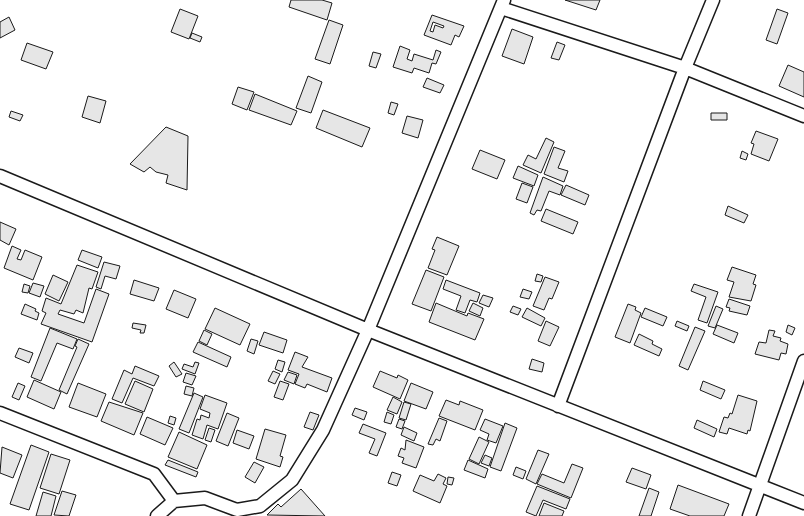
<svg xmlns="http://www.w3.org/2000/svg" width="804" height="516" font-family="Overpass,sans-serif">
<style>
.building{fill:#e6e6e6;stroke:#1a1a1a;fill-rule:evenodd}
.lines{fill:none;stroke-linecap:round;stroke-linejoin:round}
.minor-casing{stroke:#1a1a1a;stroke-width:15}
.minor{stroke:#fff;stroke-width:12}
</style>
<rect width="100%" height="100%" fill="#fff"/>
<!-- building -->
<path class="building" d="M 291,0 L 322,0 L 332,3 L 327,20 L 289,7 Z
M 565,0 L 600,0 L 596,10 Z
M 180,9 L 198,16 L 189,39 L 171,32 Z
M 777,9 L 788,13 L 777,44 L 766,40 Z
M 432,15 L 464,26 L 459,37 L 455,35 L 451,45 L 424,35 ZM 433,22 L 444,26 L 443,28 L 435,25 L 433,32 L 430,31 Z
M 9,17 L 15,30 L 0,38 L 0,22 Z
M 329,20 L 343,25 L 330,64 L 315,59 Z
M 512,29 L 533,37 L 524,64 L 502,56 Z
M 192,33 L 202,37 L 200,42 L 190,38 Z
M 557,42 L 565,45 L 559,60 L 551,58 Z
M 27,43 L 53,52 L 46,69 L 21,60 Z
M 400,46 L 410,50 L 407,59 L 412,61 L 414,54 L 433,60 L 436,50 L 441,52 L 436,64 L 432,63 L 429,73 L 414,68 L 412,73 L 393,67 Z
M 373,52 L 381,54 L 376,68 L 369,66 Z
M 788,65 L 804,72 L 804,97 L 779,86 Z
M 308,76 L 322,82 L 311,113 L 296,108 Z
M 427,78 L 444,85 L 440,93 L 423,87 Z
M 238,87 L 254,92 L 247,110 L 232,104 Z
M 255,94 L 297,111 L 291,125 L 249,110 Z
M 88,96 L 106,101 L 100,123 L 82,117 Z
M 391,102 L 398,104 L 394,115 L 388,113 Z
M 323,110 L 370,128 L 362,147 L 316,128 Z
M 11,111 L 23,115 L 20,121 L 9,117 Z
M 711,113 L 727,113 L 727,120 L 711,120 Z
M 407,116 L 423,120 L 418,138 L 402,133 Z
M 166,127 L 188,136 L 187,190 L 166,183 L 168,175 L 156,172 L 150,167 L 144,172 L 130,164 Z
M 756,131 L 778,139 L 769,161 L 751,154 L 754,144 L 751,143 Z
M 546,138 L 554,142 L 541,173 L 523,165 L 528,155 L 536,159 Z
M 554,147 L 565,151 L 558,168 L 568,171 L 564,182 L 544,174 Z
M 480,150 L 505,160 L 497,179 L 472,169 Z
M 742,151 L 748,154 L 746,160 L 740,158 Z
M 518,166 L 538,175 L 534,186 L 513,178 Z
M 543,177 L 563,186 L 560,195 L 549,191 L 541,211 L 537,210 L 534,215 L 530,213 Z
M 522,183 L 533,187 L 527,203 L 516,199 Z
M 566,185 L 589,195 L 585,205 L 561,195 Z
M 728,206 L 748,215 L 744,223 L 725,215 Z
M 546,209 L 578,222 L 573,234 L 541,221 Z
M 0,222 L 16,229 L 9,245 L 0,240 Z
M 437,237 L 459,246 L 447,275 L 428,268 L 435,250 L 432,249 Z
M 12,246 L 21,250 L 17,259 L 21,260 L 25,250 L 42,257 L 33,280 L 4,268 Z
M 82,250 L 102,257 L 98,268 L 78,260 Z
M 104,262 L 120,266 L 116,279 L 105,276 L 101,289 L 96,287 Z
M 77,265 L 98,272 L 92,289 L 89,288 L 83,313 L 76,310 L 74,314 L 60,310 L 58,314 L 84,323 L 96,289 L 109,294 L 92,342 L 41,324 L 46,313 L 42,311 L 46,298 L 61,304 Z
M 732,267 L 756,275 L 753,284 L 756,285 L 751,301 L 729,297 L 734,282 L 727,280 Z
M 426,270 L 444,277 L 431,311 L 412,304 Z
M 537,274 L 543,276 L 541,282 L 535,281 Z
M 53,275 L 68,282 L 59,301 L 45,294 Z
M 545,277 L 559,282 L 552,299 L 549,298 L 544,310 L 533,306 Z
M 134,280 L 159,288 L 154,301 L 130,294 Z
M 446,280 L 480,293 L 477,302 L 470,300 L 465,313 L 456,310 L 461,296 L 443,289 Z
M 33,283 L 44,286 L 40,297 L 29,293 Z
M 24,284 L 30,286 L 28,293 L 22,292 Z
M 694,284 L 718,292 L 707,323 L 698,320 L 706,297 L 691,291 Z
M 523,289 L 532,292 L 529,299 L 520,297 Z
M 174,290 L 196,299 L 188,318 L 166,309 Z
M 483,295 L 493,298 L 489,307 L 479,303 Z
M 729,299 L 750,306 L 747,315 L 729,311 L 730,308 L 726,307 Z
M 436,303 L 467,316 L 468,313 L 484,319 L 475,340 L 429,322 Z
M 473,303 L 483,308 L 480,316 L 469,311 Z
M 25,304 L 36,309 L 35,311 L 39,313 L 37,320 L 21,314 Z
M 628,304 L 636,307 L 635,310 L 641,313 L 630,343 L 615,337 Z
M 513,306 L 521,309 L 518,315 L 510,312 Z
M 716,306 L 723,309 L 715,328 L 708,326 Z
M 215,308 L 250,324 L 240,345 L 205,329 Z
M 527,308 L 545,318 L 541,326 L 522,317 Z
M 645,308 L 667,317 L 663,326 L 641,317 Z
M 546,321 L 559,327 L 550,346 L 538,341 Z
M 677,321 L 689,326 L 687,331 L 675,326 Z
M 133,323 L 146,325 L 144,333 L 140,333 L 141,330 L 132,328 Z
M 717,325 L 738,333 L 734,343 L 713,334 Z
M 788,325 L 795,328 L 792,335 L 786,332 Z
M 695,327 L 705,331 L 688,370 L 679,366 Z
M 50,328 L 77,339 L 73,349 L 57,343 L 41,381 L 31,377 Z
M 204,330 L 212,334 L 207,345 L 199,341 Z
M 769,330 L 775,331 L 773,336 L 781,338 L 780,341 L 788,344 L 786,354 L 781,353 L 779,360 L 755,354 L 759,342 L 766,343 Z
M 264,332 L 287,340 L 283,353 L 259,345 Z
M 639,334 L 653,341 L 652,344 L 662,349 L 659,356 L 634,345 Z
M 78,339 L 89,344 L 67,394 L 59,390 L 77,347 L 75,346 Z
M 251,339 L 258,341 L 254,354 L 247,351 Z
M 198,342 L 231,357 L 227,367 L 193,352 Z
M 19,348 L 33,353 L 29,363 L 15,357 Z
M 295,352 L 308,357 L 302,367 L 332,378 L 327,392 L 307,384 L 305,388 L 295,384 L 299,374 L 288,370 Z
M 532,359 L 544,363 L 542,372 L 529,369 Z
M 278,360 L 285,362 L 282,372 L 275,369 Z
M 174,362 L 182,374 L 176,377 L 169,366 Z
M 195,362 L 199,363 L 195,374 L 182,369 L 184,364 L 193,367 Z
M 135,366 L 159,376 L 154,386 L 133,378 L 122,403 L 112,399 L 124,370 L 132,374 Z
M 273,371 L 280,374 L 275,384 L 268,381 Z
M 380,371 L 397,378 L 398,375 L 408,380 L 400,399 L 373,387 Z
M 288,372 L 297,375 L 294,384 L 284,380 Z
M 186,373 L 196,376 L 192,385 L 183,382 Z
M 34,380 L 61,392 L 54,409 L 27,397 Z
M 135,381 L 153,389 L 144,412 L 125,404 Z
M 280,381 L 289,384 L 283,400 L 274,397 Z
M 703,381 L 725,390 L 721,399 L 700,390 Z
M 18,383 L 25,386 L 19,400 L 12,397 Z
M 78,383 L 106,394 L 97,417 L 69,407 Z
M 411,383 L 433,392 L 426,409 L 404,401 Z
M 186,386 L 194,388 L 192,396 L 184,394 Z
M 194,393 L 203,397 L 189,433 L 179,429 Z
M 205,395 L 227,403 L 218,429 L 207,425 L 203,439 L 192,435 L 197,419 L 200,420 L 201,415 L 209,418 L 210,413 L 200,409 Z
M 738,395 L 757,401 L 750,431 L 748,430 L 747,434 L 729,428 L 727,434 L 719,432 L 724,417 L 728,418 L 730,413 L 732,414 Z
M 393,397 L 402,402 L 397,414 L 387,410 Z
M 446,400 L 459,405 L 460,401 L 483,410 L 475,430 L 439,416 Z
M 109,402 L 143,413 L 134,435 L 101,421 Z
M 404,402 L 411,404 L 406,420 L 399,418 Z
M 355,408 L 367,412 L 364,420 L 352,415 Z
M 310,412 L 319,415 L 313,430 L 304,427 Z
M 387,412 L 394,415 L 391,424 L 384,422 Z
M 227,413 L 239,418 L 228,446 L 216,441 Z
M 170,416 L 176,418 L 174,425 L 168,423 Z
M 147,417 L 173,428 L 165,445 L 140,434 Z
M 439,418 L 447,421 L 440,441 L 436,439 L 433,445 L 428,444 Z
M 399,419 L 405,421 L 402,429 L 396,427 Z
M 485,419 L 503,426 L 496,443 L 487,440 L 489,434 L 480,430 Z
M 697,420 L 717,429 L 714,437 L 694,428 Z
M 505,423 L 517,428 L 501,471 L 490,467 Z
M 363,424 L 386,433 L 377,456 L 369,453 L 375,439 L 359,433 Z
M 404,427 L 417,433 L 414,441 L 401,435 Z
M 209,428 L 215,430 L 211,442 L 205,440 Z
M 265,429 L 286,435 L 280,456 L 283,457 L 280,467 L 256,459 Z
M 237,430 L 254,436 L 249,449 L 233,443 Z
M 179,432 L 207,445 L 197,469 L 168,457 Z
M 479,437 L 489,442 L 479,464 L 469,459 Z
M 406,440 L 424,447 L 416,468 L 402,463 L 404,458 L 398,456 L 401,448 L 405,450 Z
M 31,445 L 49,452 L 29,510 L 10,504 Z
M 2,447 L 22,455 L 13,478 L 0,473 Z
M 538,450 L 549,454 L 536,484 L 526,479 Z
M 51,454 L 70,460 L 59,494 L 40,488 Z
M 485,455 L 492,458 L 489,466 L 481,463 Z
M 168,460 L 198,472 L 196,477 L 165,465 Z
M 468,460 L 488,469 L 485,478 L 464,470 Z
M 254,462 L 264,467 L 255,483 L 245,477 Z
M 572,464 L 583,468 L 571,498 L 537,484 L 542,474 L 564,483 Z
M 516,467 L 526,471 L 523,479 L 513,475 Z
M 632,468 L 651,475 L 646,489 L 626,482 Z
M 392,472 L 401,475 L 397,486 L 388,483 Z
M 438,474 L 446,478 L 443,484 L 447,486 L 440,503 L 413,491 L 420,475 L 434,481 Z
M 448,477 L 454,478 L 452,485 L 447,484 Z
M 678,485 L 729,504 L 724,516 L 690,516 L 670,509 Z
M 537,486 L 570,499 L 566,509 L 543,500 L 536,516 L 526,512 Z
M 649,488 L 659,492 L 651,516 L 639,516 Z
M 301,489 L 325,516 L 267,515 L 278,504 L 281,507 Z
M 62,491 L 76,495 L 69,516 L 54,515 Z
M 43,492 L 56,496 L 51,516 L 36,516 Z
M 544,503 L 564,511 L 562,516 L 539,516 Z"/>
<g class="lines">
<!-- minor casing -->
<g class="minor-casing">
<path id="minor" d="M 501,8 L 685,68 L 804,116
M 0,176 L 368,330 L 804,503
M 558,406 L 685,68 L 713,0
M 0,413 L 154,474 L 174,501
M 157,516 L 174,501 L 205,498 L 237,510 L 260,506 L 292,480 L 323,430 L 368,330 L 504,0
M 749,516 L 804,361"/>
</g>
<!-- minor -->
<use href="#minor" class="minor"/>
</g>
</svg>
